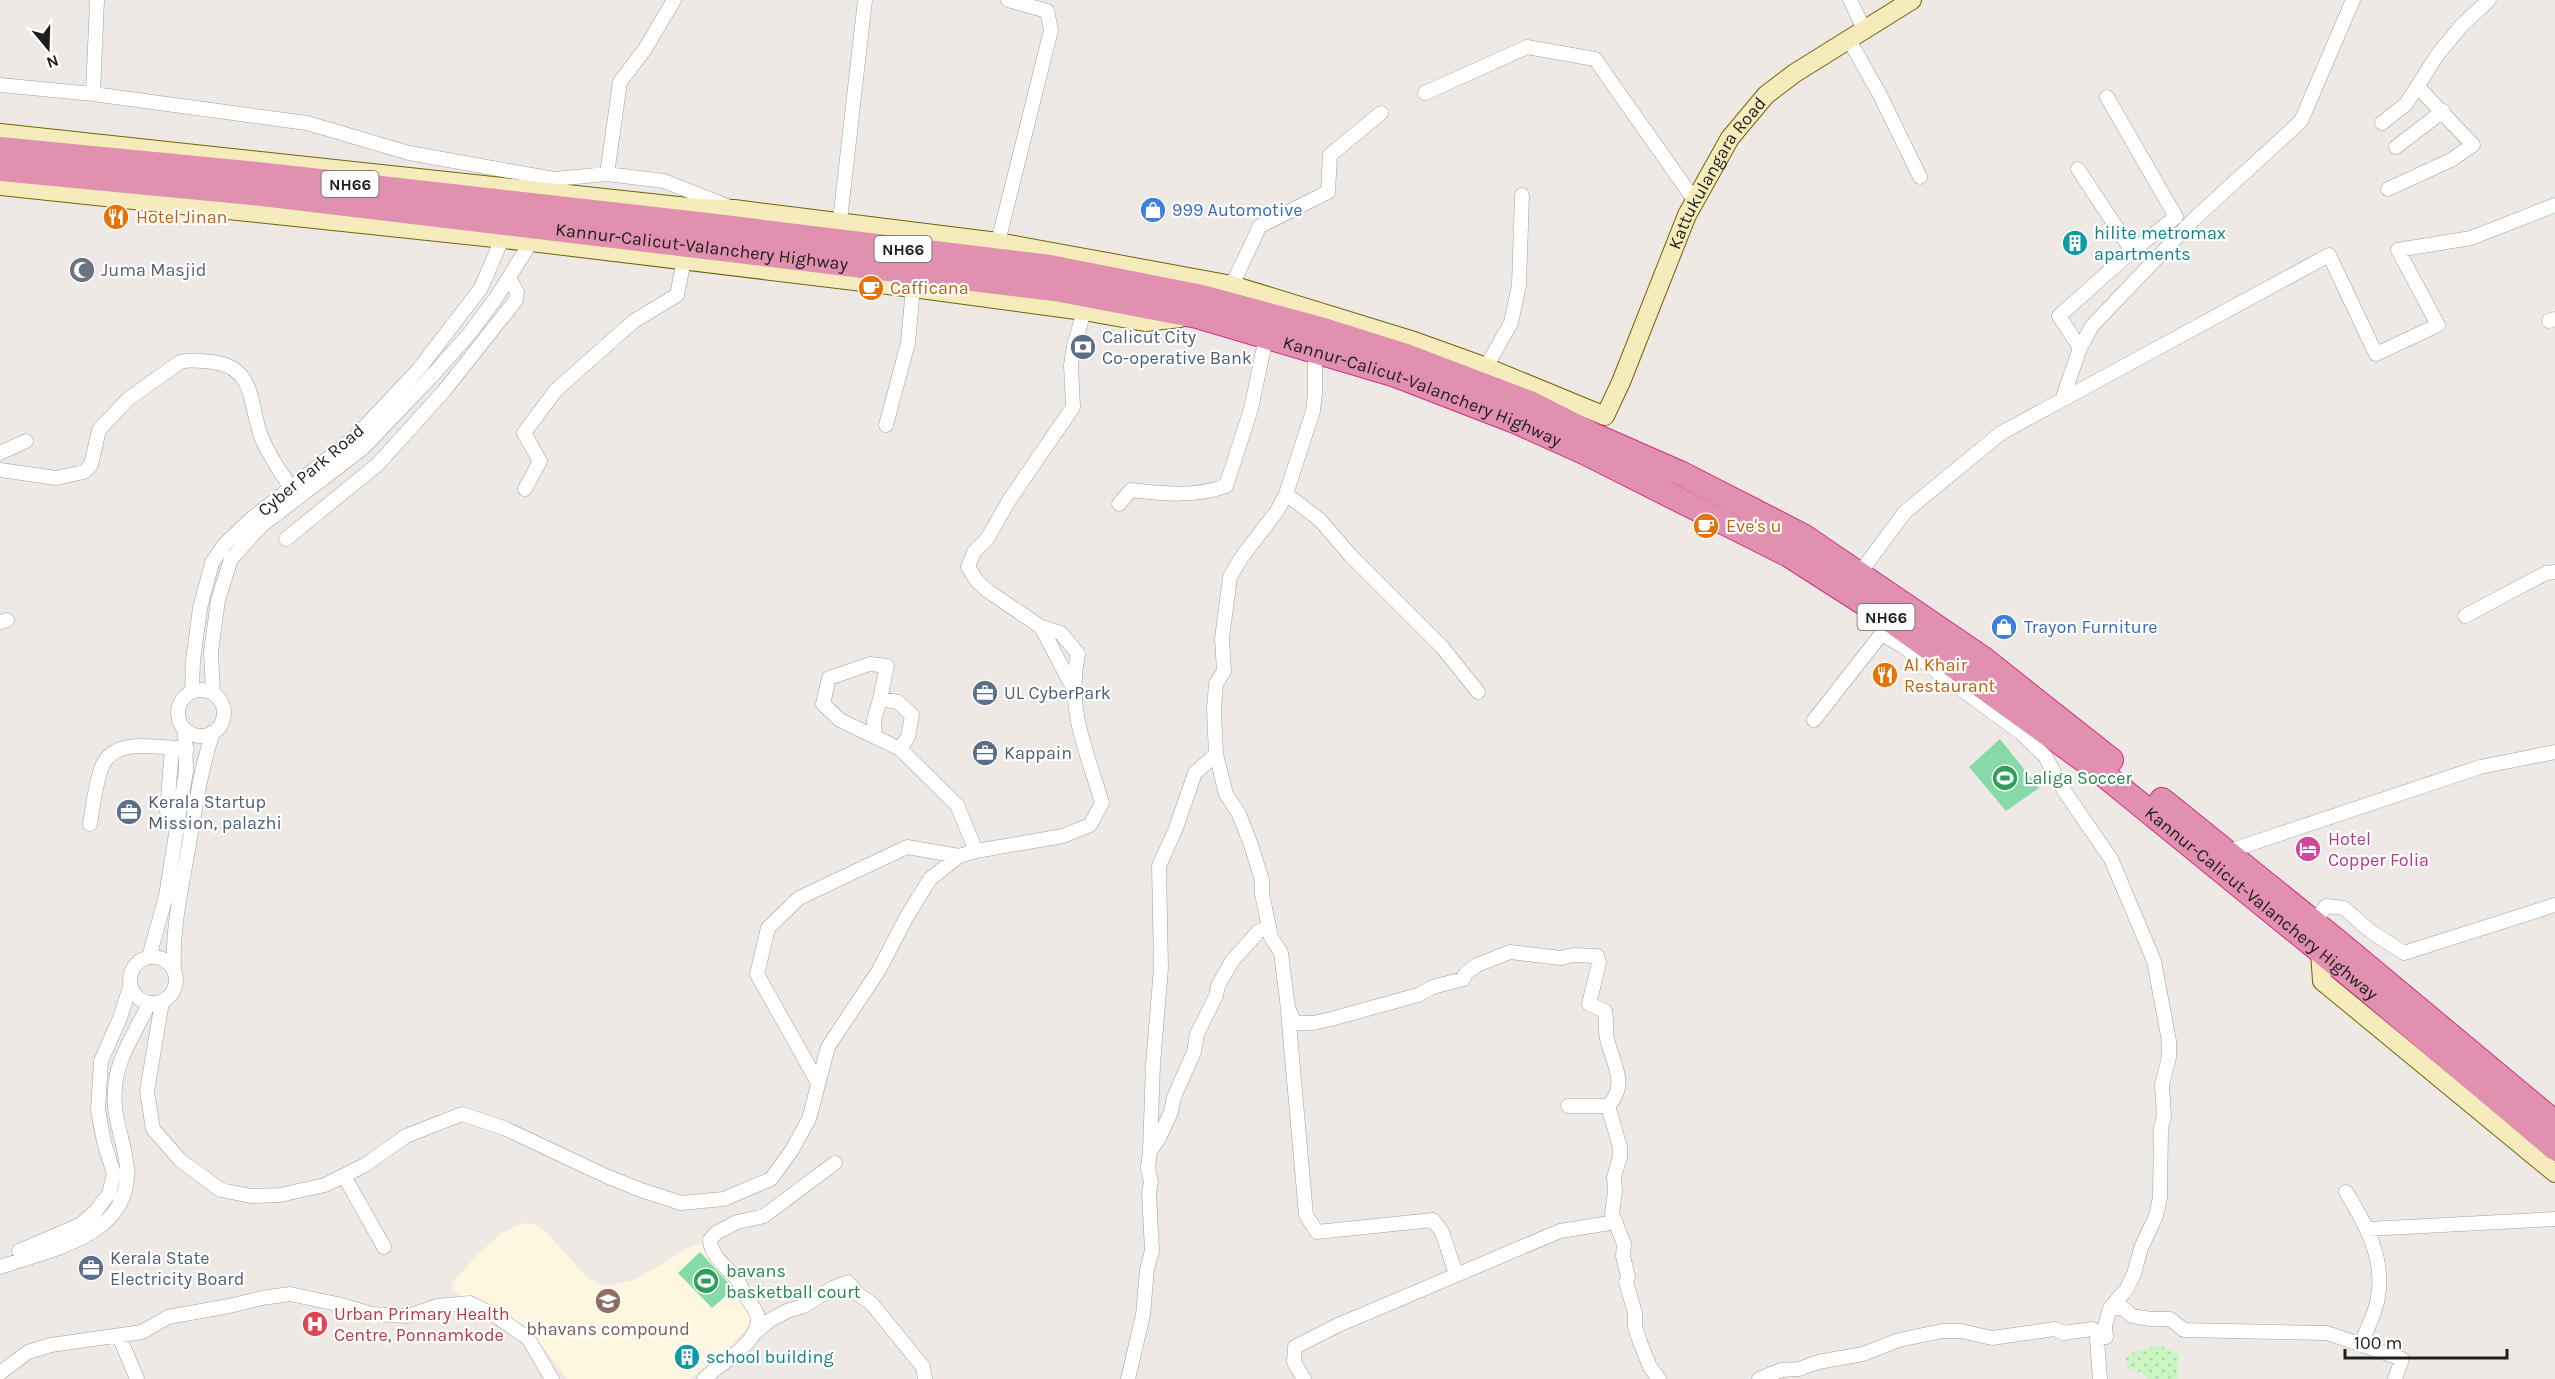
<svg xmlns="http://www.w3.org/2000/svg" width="2555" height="1379" font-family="Karla,sans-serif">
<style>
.education{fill:#fdf7df}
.park{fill:url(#park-dots)}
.pitch{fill:#87d9a8}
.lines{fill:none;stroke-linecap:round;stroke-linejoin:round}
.street-casing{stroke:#9f9f9f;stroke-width:15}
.secondary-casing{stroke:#6f650b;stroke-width:20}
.highway-casing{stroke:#d02e87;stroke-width:26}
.street{stroke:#fff;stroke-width:14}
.secondary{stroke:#f6ecbb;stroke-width:18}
.highway{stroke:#e190b0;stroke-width:24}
.labels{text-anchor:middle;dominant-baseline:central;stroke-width:4.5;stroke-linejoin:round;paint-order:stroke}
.shield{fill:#fff;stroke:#626262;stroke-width:1.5}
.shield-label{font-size:16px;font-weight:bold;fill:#1e1e1e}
.street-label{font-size:18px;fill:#1e1e1e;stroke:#fff}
.shop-label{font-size:18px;fill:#366cbe;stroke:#fff;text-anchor:start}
.food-label{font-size:18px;fill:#c56008;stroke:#fff;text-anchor:start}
.culture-label{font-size:18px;fill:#0d838f;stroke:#fff;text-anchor:start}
.worship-label{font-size:18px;fill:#5b616d;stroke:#fff;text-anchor:start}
.service-label{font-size:18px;fill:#4e5e75;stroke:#fff;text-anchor:start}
.leisure-label{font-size:18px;fill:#27864d;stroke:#fff;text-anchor:start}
.hotel-label{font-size:18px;fill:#b23c85;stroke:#fff;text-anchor:start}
.health-label{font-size:18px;fill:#be3a42;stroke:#fff;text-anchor:start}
.education-label{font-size:18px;fill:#785e54;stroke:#fff}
</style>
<defs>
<pattern id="park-dots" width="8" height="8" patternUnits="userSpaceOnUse" patternTransform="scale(1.5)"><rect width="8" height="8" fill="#caf6c4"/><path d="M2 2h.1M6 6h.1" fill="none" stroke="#add2a8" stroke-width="1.8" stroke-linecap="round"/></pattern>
</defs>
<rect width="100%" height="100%" fill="#eee9e4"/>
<!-- education -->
<path class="education" d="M 525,1223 L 537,1225 L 546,1232 L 588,1278 L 598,1284 L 608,1286 L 637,1279 L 690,1247 L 700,1244 L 733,1282 L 752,1319 L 750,1325 L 731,1346 L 690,1379 L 567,1379 L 541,1345 L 482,1303 L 461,1297 L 452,1288 L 452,1283 L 478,1254 L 502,1233 Z"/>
<!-- park -->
<path class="park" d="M 2159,1345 L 2179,1354 L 2177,1379 L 2149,1379 L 2141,1372 L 2127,1368 L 2126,1357 L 2134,1352 Z"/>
<!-- pitch -->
<path class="pitch" d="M 2000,739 L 2039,788 L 2006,811 L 1969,767 Z
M 700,1252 L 734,1289 L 712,1308 L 678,1273 Z"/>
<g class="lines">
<!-- street casing -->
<g class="street-casing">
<path id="street" d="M 1850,0 L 1865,31
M 1849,40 L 1879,93 L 1920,177
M 0,85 L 93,94 L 307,123 L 409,153 L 554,179 L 607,174 L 664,181 L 727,206
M 1425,93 L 1527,47 L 1595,59 L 1695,201
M 93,94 L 97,0
M 2382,123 L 2406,104 L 2438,54 L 2462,25 L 2489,0
M 2396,147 L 2443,111
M 2078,169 L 2132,251
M 607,174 L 620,82 L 645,49 L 674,0
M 2388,189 L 2451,160 L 2473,145 L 2417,86
M 840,220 L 865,0
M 998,242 L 1051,30 L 1047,11 L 1008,0
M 1232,285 L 1260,226 L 1328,192 L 1330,155 L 1381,113
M 2549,321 L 2555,319
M 2080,348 L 2059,316 L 2132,251 L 2176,217 L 2107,97
M 1315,351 L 1315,393 L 1313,411 L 1286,494 L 1277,511 L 1241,558 L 1230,577 L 1222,638 L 1224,671 L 1216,684 L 1214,709 L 1216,754 L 1226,794 L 1239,814 L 1251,845 L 1262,880 L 1262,894 L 1271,937 L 1281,953 L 1288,1008 L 1295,1023 L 1313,1023 L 1331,1019 L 1418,995 L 1433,987 L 1463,979 L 1466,973 L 1477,965 L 1510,952 L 1561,958 L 1573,955 L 1597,956 L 1599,963 L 1589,1004 L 1605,1011 C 1607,1020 1605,1030 1607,1039 C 1613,1064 1629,1085 1608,1106 L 1620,1147 L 1620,1157 L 1614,1177 L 1615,1191 L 1612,1214 L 1624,1244 L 1623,1256 L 1628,1277 L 1626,1282 L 1635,1313 L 1635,1327 L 1640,1342 L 1650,1367 L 1659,1379
M 1486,367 L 1511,323 L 1519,285 L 1522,195
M 2062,400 L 2329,255 L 2376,354 L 2438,325 L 2398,250 L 2471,238 L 2555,205
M 886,425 L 908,343 L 913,288
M 0,453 L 26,441
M 0,470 L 56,478 L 84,472 L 91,465 L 99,430 L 127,400 L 180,362 C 191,359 201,361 212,362 C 256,367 249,404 261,436 C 268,455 280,471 291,488
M 525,489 L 540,461 L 524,433 L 556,390 L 634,321 L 677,295 L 684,260
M 1286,494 L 1320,520 L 1351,556 L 1442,647 L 1478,692
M 1119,504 L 1131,490 C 1162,494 1196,497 1226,486 L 1251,409 L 1266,337
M 286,539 L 378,464 L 444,391 L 516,300 L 517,292 L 509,278
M 1859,574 L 1905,512 L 2001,433 L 2062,400 L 2080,348 L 2092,326 L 2193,220 L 2301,121 L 2353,0
M 2465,616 L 2546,573 L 2555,572
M 0,622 L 7,620
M 1041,627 L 1072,686
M 1882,634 L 1904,647 L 2021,733 L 2045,756 L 2065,792 L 2111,859 L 2154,961 L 2169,1041 L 2169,1057 L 2162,1085 L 2164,1116 L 2161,1128 L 2160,1198 L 2156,1216 L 2141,1248 L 2134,1274 L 2126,1290 L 2110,1308 L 2105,1326 L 2106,1337
M178 713a23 23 0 1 1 46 0a23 23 0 1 1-46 0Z
M 192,692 L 193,661 L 200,608 L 212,563 L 224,545 L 250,520 L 355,437 L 419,369 L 481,288 L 502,239
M 213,693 L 211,652 L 218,600 L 231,559 L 261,526 L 363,448 L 430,378 L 470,333 L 496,298 L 531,242
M 880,699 L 887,666 L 870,664 L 829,678 L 823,704 L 840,720 L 900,749 L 957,805 L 976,851 L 1063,836 L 1090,825 L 1102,803 C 1087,751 1066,710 1078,654 L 1061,633 L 1041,627 L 988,591 L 977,581 L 968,567 L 974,552 L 987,539 L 1010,499 L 1073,407 L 1071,365 L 1074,346 L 1084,311
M 1814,720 L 1887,627
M 875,736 L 874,720 L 880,699 L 898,702 L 912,715 L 908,737 L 900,749
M 172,748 L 167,811 L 169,819 L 177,831
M 90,824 C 93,806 95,787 101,769 C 112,735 160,748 187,749
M 2226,852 L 2480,767 L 2555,752
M 2314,923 L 2326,906 L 2344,908 L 2370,931 L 2404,953 L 2555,905
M130 980a23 23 0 1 1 46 0a23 23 0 1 1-46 0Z
M 149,957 L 166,896 L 186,771 L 185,730
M 174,970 C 172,930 181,890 188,850 C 195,810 200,771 213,732
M 162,1002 L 147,1091 L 153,1129 L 180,1160 L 221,1190 L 251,1196 L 280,1195 L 325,1185 L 365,1165 L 406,1136 L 462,1114 L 504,1128 L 606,1176 L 641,1190 L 681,1203 L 724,1199 L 771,1179 L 792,1150 L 809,1119 L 828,1047 L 879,970 L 906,918 L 930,879 L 959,856 L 976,851
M 1288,1012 L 1306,1215 L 1317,1232 L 1433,1220 L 1442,1232 L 1456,1274
M 817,1081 L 757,974 L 768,928 L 799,898 L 907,847 L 959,856
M 1568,1106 L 1608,1106
M 1150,1151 L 1153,1064 L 1161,968 L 1159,866 L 1176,828 L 1195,773 L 1216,754
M 344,1176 L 384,1247
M 2346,1192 C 2365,1223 2385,1258 2378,1297 C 2376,1313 2366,1330 2361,1345
M 2368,1229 L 2555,1219
M 19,1251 L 80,1225 L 95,1212 L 109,1194 L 114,1174 L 104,1142 L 98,1110 L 101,1061 L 120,1018 L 130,987
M 0,1267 C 49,1250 131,1236 127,1169 C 125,1140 112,1119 115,1088 C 117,1056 137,1031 149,1003
M 2110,1308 L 2123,1308 L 2132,1316 L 2151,1319 L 2170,1319 L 2184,1330 L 2327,1333 L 2402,1359 L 2395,1379
M 755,1333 L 770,1320 L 787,1311 L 804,1306 L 833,1288 L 848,1282 L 858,1294 L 872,1304 L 923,1367 L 925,1379
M 119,1336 L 137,1379
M 0,1373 L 28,1352 L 51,1345 L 142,1332 L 168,1317 L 229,1306 L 262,1298 L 290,1294 L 337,1304 L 372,1314 L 408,1316 L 437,1306 L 470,1303 L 494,1315 L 528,1338 L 552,1379
M 704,1379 C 720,1363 745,1352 755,1331 C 762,1316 755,1310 747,1298 C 742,1292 741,1284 736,1278 C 726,1267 711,1256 710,1240 L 716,1233 L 737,1222 L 764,1216 L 835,1163
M 1128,1379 L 1143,1315 L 1147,1269 L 1152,1251 L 1149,1192 L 1151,1182 L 1148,1168 L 1150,1151 L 1158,1140 L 1171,1112 L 1174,1097 L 1194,1052 L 1197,1034 L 1216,996 L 1218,986 L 1232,961 L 1258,932 L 1269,926
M 1304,1379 L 1294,1362 L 1295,1347 L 1336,1326 L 1560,1231 L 1616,1222
M 1759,1379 L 1781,1370 L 1799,1369 L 1818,1362 L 1863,1354 L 1899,1340 L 1942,1331 L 1961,1331 L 1992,1338 L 2055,1329 L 2064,1333 L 2092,1329 L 2106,1337
M 2100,1379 L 2097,1339 L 2106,1337"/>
</g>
<!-- secondary casing -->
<g class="secondary-casing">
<g id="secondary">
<path id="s1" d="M 0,133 L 697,208 L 734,209 L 998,242 L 1232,285 L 1411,340 L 1486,367 L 1605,416 L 1621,382 L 1687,215 L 1730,138 L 1766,95 L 1795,73 L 1912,0"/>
<path d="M 0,186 L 531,242 L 913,288 L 1084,311 L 1145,322 L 1180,318"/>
<path d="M 2320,951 L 2322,981 L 2555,1173"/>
</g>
</g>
<!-- highway casing -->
<g class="highway-casing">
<g id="highway">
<path d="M 0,149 L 267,175 L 699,224 L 1050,267 L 1202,297 L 1317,328 L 1406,356 L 1530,403 L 1593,435 L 1682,474 L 1803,536 L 1982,658 L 2111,760"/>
<path id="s2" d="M 0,169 L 262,194 L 1055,289 L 1197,316 L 1396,375 L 1515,421 L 1586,453 L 1789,555 L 1892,621 L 2098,770 L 2362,985 L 2555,1148"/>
<path d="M 2162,800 L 2338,942 L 2555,1123"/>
</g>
</g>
<!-- street -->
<use href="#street" class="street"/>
<!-- secondary -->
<use href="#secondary" class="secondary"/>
<!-- highway -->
<use href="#highway" class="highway"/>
</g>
<!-- icons -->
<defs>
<g id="shop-disc" transform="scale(1.35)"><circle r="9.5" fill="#3f7fe0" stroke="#fff"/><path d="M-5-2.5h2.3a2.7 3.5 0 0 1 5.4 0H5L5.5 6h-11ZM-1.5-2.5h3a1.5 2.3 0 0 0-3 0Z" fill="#fff"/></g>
<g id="restaurant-disc" transform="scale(1.35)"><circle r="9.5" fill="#e8710a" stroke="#fff"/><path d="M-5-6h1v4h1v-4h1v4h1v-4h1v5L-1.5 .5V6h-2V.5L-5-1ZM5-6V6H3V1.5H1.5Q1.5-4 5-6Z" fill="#fff"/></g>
<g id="building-disc" transform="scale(1.35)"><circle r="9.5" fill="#0f9aa8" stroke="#fff"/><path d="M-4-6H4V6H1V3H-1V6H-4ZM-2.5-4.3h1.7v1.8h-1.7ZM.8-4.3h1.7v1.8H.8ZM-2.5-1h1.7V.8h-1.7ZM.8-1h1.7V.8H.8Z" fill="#fff"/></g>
<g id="mosque-disc" transform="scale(1.35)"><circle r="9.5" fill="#6b7280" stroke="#fff"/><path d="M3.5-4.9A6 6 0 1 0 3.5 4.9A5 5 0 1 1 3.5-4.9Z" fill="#fff"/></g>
<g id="cafe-disc" transform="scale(1.35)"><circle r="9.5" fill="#e8710a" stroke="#fff"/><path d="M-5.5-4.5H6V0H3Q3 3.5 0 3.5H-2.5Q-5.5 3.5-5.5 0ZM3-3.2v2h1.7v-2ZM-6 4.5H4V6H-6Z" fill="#fff"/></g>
<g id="bank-disc" transform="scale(1.35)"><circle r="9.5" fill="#5c6f8a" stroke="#fff"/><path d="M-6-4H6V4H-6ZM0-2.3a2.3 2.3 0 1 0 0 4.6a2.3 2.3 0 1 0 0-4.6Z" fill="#fff"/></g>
<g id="office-disc" transform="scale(1.35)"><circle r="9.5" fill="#5c6f8a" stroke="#fff"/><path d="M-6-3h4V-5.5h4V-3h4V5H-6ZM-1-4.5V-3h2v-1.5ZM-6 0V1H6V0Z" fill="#fff"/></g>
<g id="stadium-disc" transform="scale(1.35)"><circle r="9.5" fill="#2e9e5b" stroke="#fff"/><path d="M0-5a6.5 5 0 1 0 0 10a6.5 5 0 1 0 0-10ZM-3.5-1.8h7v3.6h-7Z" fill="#fff"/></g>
<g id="hotel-disc" transform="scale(1.35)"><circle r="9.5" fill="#d1479c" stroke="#fff"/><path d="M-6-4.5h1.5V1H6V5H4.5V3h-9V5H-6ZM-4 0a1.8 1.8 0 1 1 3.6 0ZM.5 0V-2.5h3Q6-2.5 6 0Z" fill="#fff"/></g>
<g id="school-disc" transform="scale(1.35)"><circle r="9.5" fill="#8d6e63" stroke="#fff"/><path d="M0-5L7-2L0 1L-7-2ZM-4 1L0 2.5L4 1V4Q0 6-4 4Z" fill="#fff"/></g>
<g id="hospital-disc" transform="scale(1.35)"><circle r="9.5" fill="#e0444e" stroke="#fff"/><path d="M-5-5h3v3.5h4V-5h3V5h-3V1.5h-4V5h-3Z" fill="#fff"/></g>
</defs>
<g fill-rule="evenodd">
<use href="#shop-disc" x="1153" y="210"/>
<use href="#restaurant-disc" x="116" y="217"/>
<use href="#building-disc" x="2075" y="243"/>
<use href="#mosque-disc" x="82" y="270"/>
<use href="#cafe-disc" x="871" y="288"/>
<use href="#bank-disc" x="1083" y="347"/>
<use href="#cafe-disc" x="1706" y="526"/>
<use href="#shop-disc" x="2004" y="627"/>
<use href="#restaurant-disc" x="1885" y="675"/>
<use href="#office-disc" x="985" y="693"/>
<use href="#office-disc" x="985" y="753"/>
<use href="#stadium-disc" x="2005" y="778"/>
<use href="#office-disc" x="129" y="812"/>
<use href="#hotel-disc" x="2308" y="849"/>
<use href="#office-disc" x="91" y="1268"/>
<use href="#stadium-disc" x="706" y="1281"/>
<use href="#school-disc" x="608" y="1301"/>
<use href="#hospital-disc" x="315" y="1324"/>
<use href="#building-disc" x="687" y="1357"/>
</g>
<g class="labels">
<!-- shield labels -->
<g class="shield">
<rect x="321.5" y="171" width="57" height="26" rx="4.5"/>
<rect x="874.5" y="236" width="57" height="26" rx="4.5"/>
<rect x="1857.5" y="604" width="57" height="26" rx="4.5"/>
</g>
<g class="shield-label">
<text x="350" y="184">NH66</text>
<text x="903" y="249">NH66</text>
<text x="1886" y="617">NH66</text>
</g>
<!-- street labels -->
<g class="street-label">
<text stroke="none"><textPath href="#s1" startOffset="1906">Kattukulangara Road</textPath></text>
<text stroke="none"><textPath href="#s2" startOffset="706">Kannur-Calicut-Valanchery Highway</textPath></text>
<text stroke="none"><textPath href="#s2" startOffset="1444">Kannur-Calicut-Valanchery Highway</textPath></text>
<text transform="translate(311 470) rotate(-40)">Cyber Park Road</text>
<text stroke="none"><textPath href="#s2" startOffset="2434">Kannur-Calicut-Valanchery Highway</textPath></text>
</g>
<!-- shop labels -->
<g class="shop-label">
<text x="1172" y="210">999 Automotive</text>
<text x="2024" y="627">Trayon Furniture</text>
</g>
<!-- food labels -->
<g class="food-label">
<text x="136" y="217">Hotel Jinan</text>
<text x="890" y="288">Cafficana</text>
<text x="1726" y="526">Eve's u</text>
<text x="1904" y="665">Al Khair<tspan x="1904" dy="21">Restaurant</tspan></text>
</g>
<!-- culture labels -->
<g class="culture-label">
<text x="2094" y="233">hilite metromax<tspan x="2094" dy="21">apartments</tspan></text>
<text x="706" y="1357">school building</text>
</g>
<!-- worship labels -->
<g class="worship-label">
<text x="101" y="270">Juma Masjid</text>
</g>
<!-- service labels -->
<g class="service-label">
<text x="1102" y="337">Calicut City<tspan x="1102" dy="21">Co-operative Bank</tspan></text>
<text x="1004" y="693">UL CyberPark</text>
<text x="1004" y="753">Kappain</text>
<text x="148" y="802">Kerala Startup<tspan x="148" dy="21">Mission, palazhi</tspan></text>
<text x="110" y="1258">Kerala State<tspan x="110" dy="21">Electricity Board</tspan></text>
</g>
<!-- leisure labels -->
<g class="leisure-label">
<text x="2024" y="778">Laliga Soccer</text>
<text x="726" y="1271">bavans<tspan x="726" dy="21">basketball court</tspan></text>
</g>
<!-- hotel labels -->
<g class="hotel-label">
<text x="2328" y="839">Hotel<tspan x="2328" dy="21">Copper Folia</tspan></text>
</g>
<!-- health labels -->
<g class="health-label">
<text x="334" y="1314">Urban Primary Health<tspan x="334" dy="21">Centre, Ponnamkode</tspan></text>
</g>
<!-- education labels -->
<g class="education-label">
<text x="608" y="1329">bhavans compound</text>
</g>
</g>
<!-- north arrow -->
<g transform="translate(48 48) rotate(161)" stroke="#ffffff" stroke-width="4.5" paint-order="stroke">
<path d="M0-4.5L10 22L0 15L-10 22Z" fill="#1e1e1e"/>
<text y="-9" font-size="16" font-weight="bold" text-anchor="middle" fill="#1e1e1e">N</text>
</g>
<!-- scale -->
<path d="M2345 1349v9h162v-9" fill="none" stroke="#1e1e1e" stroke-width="3"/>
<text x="2354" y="1349" font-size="18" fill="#1e1e1e" stroke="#ffffff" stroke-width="4.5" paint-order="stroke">100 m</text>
</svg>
